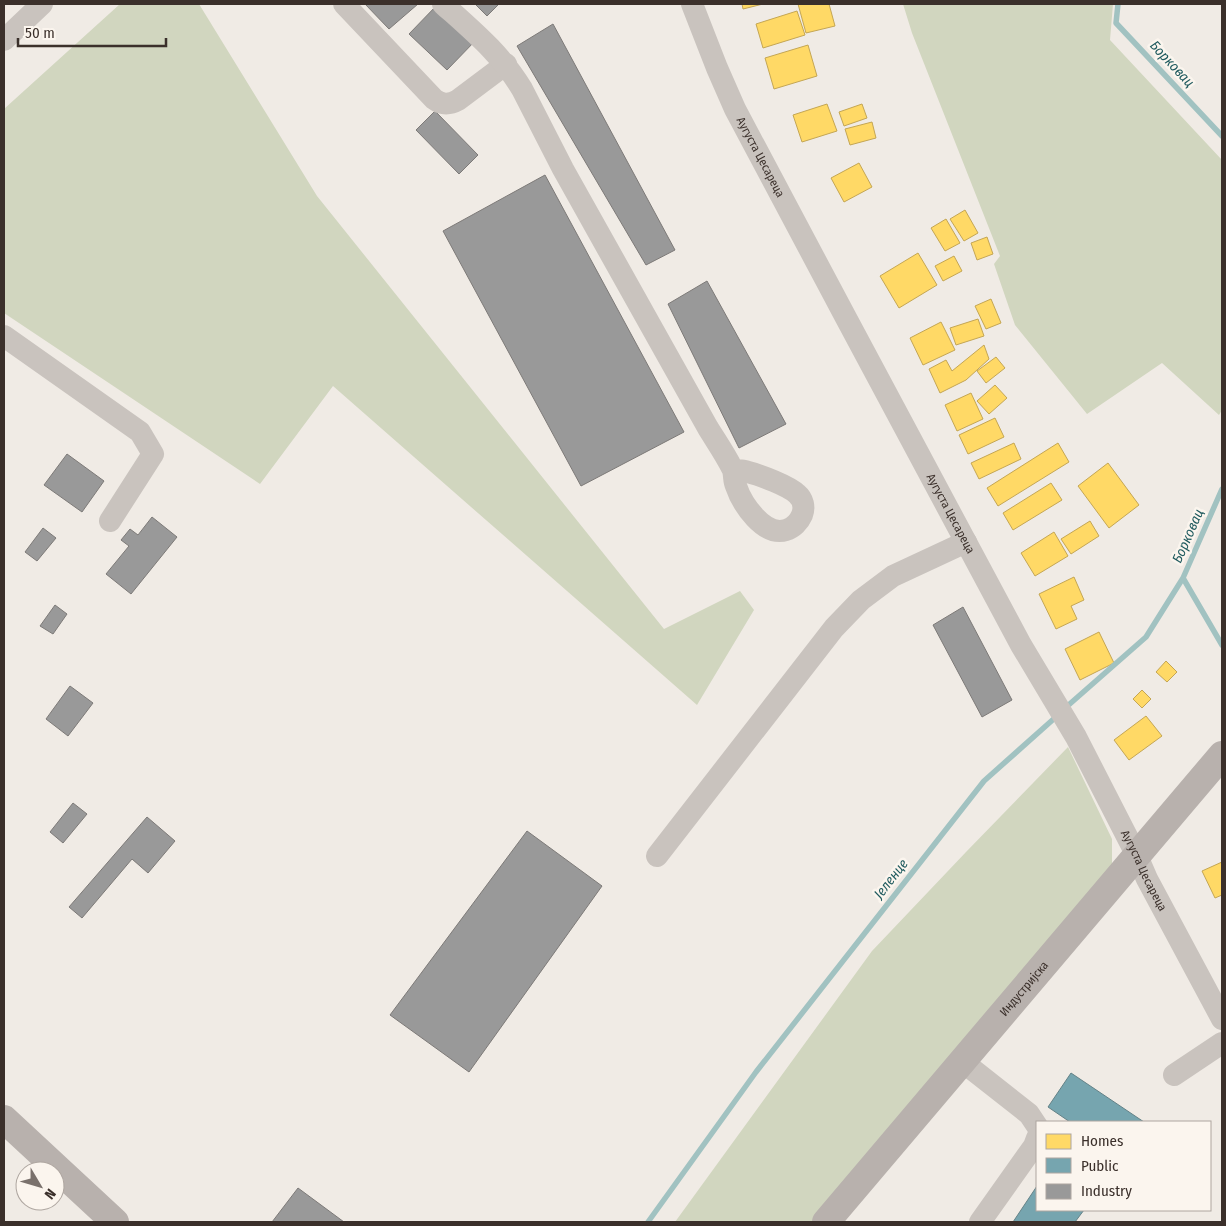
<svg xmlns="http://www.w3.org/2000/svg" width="1226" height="1226" font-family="'Fira Sans Condensed',sans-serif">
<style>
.green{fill:#d1d6bf}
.homes{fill:#ffd966;stroke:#c4a654}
.public{fill:#76a5af;stroke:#648287}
.industry{fill:#999;stroke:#7d7a78}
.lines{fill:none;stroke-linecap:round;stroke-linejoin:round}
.stream{stroke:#a1c2c1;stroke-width:5.5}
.minor{stroke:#c9c3be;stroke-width:22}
.major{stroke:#b8b1ad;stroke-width:28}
.labels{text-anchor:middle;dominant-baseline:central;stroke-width:5;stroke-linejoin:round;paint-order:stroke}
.street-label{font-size:12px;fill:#3b302b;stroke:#fbf5ee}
.water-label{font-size:14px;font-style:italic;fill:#1f5a5e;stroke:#fbf5ee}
</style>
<rect width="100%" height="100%" fill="#f0ebe5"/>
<!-- green -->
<path class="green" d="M 120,4 L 199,4 L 317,196 L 664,629 L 740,591 L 754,610 L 697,705 L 333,386 L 260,484 L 4,313 L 4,109 Z
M 903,4 L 1113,4 L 1110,40 L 1222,160 L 1222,410 L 1219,415 L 1162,363 L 1087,414 L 1015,325 L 994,264 L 1000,256 L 912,33 Z
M 1068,747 L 1112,839 L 1112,870 L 813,1222 L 675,1222 L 872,951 L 966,852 Z"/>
<!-- homes -->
<path class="homes" d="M 742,4 L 763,4 L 743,9 Z
M 798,4 L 829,4 L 835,26 L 806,33 Z
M 797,11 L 805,35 L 763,48 L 756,24 Z
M 808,45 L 817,76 L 774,89 L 765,58 Z
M 827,104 L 837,131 L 802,142 L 793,115 Z
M 862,104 L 867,118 L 844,126 L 839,112 Z
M 872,122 L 876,138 L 850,145 L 845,129 Z
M 859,163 L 872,187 L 844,202 L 831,178 Z
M 965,210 L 978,233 L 964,241 L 950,219 Z
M 946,219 L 960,243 L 945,251 L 931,228 Z
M 987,237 L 993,254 L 977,260 L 971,243 Z
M 918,253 L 937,285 L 899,308 L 880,276 Z
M 954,256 L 962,271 L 943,281 L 935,266 Z
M 991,299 L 1001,323 L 986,329 L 975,306 Z
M 978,319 L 984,336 L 956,345 L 950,328 Z
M 941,322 L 955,350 L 923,365 L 910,338 Z
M 984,345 L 989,359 L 966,380 L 940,393 L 929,369 L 946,360 L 952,371 Z
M 996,357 L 1005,368 L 986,383 L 977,371 Z
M 995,385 L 1007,398 L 989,414 L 977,401 Z
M 971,393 L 983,419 L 957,431 L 945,405 Z
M 995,418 L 1004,437 L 968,454 L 959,435 Z
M 1014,443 L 1021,459 L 979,479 L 971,463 Z
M 1058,443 L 1069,462 L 998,506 L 987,488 Z
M 1108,463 L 1139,505 L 1109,528 L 1078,486 Z
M 1051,483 L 1062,500 L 1013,530 L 1003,513 Z
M 1090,521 L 1099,536 L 1071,554 L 1061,539 Z
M 1054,532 L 1068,556 L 1035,576 L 1021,553 Z
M 1074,577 L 1084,600 L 1071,606 L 1077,619 L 1056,629 L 1039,594 Z
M 1099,632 L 1114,663 L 1080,680 L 1065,649 Z
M 1166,661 L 1177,672 L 1167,682 L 1156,672 Z
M 1142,690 L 1151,699 L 1142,708 L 1133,699 Z
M 1146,716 L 1162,736 L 1129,760 L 1114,740 Z
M 1222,862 L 1222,895 L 1215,898 L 1202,871 Z"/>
<!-- public -->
<path class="public" d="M 1071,1073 L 1144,1122 L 1070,1122 L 1048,1107 Z
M 1037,1186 L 1037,1210 L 1084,1210 L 1075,1222 L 1013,1222 Z"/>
<!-- industry -->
<path class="industry" d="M 365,4 L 418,4 L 389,29 Z
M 438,4 L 476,40 L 447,70 L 409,34 Z
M 475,4 L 499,4 L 487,16 Z
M 553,24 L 675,250 L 646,265 L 517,46 Z
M 435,111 L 478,155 L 459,174 L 416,130 Z
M 545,175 L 684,432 L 581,486 L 443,231 Z
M 707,281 L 786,424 L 739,448 L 668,304 Z
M 67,454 L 104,481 L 82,512 L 44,485 Z
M 152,517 L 177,537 L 131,594 L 106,574 L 129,546 L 121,540 L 130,529 L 138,535 Z
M 43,528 L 56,538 L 37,561 L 25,552 Z
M 55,605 L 67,614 L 53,634 L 40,626 Z
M 963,607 L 1012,700 L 982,717 L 933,625 Z
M 70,686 L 93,703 L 68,736 L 46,719 Z
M 73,803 L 87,814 L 63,843 L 50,832 Z
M 147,817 L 175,841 L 148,873 L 132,859 L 82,918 L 69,907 Z
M 527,831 L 602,886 L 469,1072 L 390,1015 Z
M 298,1188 L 344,1222 L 272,1222 Z"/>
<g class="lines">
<!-- stream -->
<path class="stream" d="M 1118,4 L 1116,23 L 1222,136
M 1222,489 L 1183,578 L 1222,645
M 1064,709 L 1146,637 L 1183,578
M 648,1222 L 756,1072 L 984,781 L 1057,716"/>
<!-- minor -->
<g class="minor">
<path d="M 344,4 L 434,99 C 442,105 449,105 458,100 L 506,64"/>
<path d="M 443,4 C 473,31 501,54 522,89 L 563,169 L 708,428 C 716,441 725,454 732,468 C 735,473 733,480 736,486 C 742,504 764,537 786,530 C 793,528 799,522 802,515 C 805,507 803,499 797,494 C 789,486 760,475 748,472 C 744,470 738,470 733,470"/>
<path id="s1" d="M 692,4 L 717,68 L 735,109 L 845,316 L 1021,645 L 1076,737 L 1137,856 L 1147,879 L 1222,1019"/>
<path d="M 4,40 L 42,4"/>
<path d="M 4,336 L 140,432 L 153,454 L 110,521"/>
<path d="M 657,856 L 834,628 L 861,600 L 893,576 L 966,542"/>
<path d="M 963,1062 L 1029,1114 L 1037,1126"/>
<path d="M 1174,1075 L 1222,1043"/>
<path d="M 980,1222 L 1034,1146 L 1037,1138"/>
</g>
<!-- major -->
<g class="major">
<path d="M 4,1119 L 115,1222"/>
<path id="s2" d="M 826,1222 L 1222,755"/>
</g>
</g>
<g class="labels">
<!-- street labels -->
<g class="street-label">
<text stroke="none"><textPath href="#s1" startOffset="168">Аугуста Цесареца</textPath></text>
<text stroke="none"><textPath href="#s1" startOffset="572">Аугуста Цесареца</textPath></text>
<text stroke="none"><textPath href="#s1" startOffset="978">Аугуста Цесареца</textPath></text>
<text stroke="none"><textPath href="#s2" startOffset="306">Индустријска</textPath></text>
</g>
<!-- water labels -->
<g class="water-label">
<text transform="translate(1172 64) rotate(47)">Борковац</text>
<text transform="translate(1188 536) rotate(-66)">Борковац</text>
<text transform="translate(891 879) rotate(-52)">Јеленце</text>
</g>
</g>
<!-- border -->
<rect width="1226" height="1226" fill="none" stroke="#3b302b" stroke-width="10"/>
<!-- legend -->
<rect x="1036" y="1121" width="175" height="90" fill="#fbf5ee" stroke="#aea6a0"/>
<rect x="1046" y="1134" width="25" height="15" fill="#ffd966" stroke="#aea6a0"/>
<text x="1081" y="1146" font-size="15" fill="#3b302b">Homes</text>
<rect x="1046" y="1158" width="25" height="15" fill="#76a5af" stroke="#aea6a0"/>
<text x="1081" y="1171" font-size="15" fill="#3b302b">Public</text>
<rect x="1046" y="1184" width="25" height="15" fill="#999999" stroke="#aea6a0"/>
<text x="1081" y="1196" font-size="15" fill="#3b302b">Industry</text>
<!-- north arrow -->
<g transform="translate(40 1186) rotate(128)"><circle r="24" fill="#fbf5ee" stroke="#aea6a0"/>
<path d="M0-4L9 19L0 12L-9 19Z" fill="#7a716c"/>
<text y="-8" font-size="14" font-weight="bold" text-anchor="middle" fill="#3b302b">N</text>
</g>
<!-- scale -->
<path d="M18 38v8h148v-8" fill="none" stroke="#3b302b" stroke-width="2.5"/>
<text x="25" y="38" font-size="15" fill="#3b302b" stroke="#fbf5ee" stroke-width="4" paint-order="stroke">50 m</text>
</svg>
